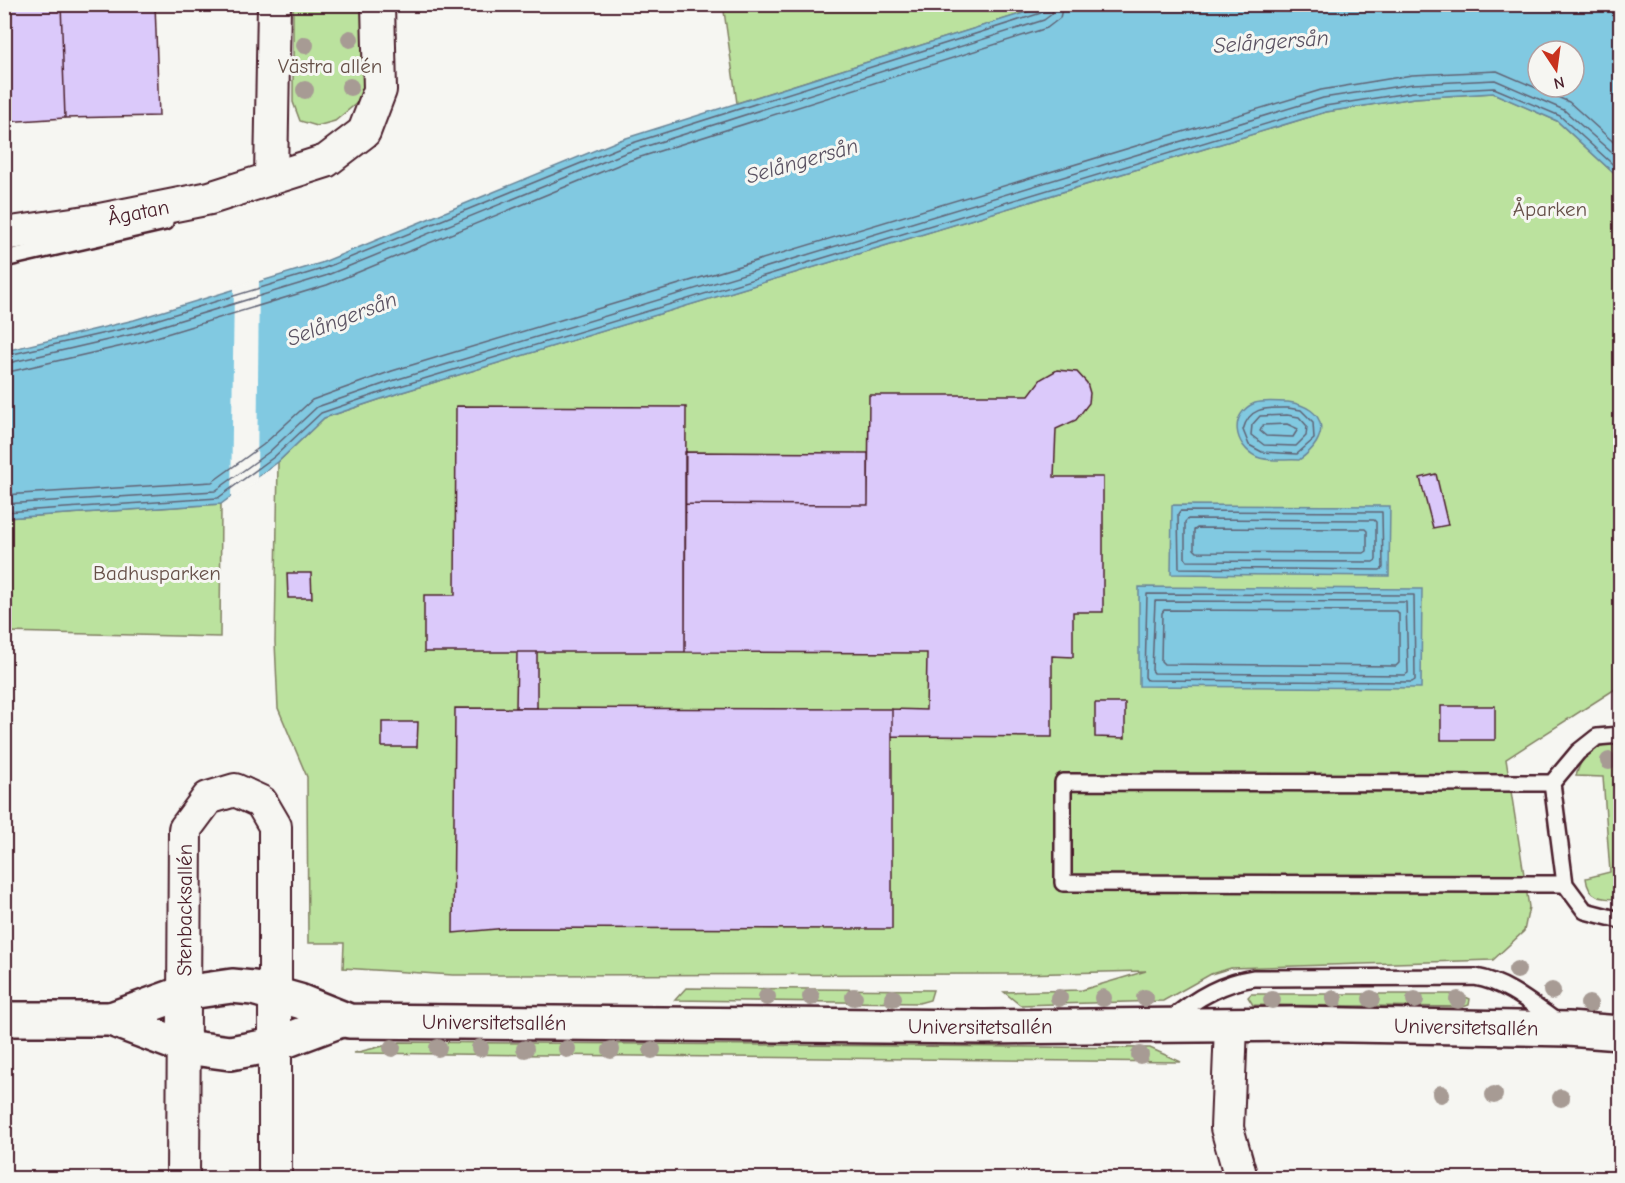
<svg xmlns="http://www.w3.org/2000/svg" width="1625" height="1183" font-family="'Comic Neue',sans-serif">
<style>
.green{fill:#bbe29e;stroke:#828064;stroke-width:1.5}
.water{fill:#81c9e1;stroke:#6b8598;stroke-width:1.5;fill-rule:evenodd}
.pier{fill:#f6f6f2}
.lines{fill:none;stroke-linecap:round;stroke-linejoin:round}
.shore{stroke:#606374;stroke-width:1.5}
.building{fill:#dbc9fa;stroke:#4a1f2b;stroke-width:1.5}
.service-casing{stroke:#4a1f2b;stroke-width:20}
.minor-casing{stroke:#4a1f2b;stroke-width:36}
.tertiary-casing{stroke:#4a1f2b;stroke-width:38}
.service{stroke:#f6f6f2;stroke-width:15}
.minor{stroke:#f6f6f2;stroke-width:32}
.tertiary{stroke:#f6f6f2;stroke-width:33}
.tree{fill:#a79b94}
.labels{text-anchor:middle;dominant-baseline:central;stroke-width:6;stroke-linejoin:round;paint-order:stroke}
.park-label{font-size:21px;fill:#665048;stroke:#f6f6f2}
.street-label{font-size:21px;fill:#4a1f2b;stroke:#f6f6f2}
.water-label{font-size:22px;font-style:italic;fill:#5a5262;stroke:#f6f6f2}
</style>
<rect width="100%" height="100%" fill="#f6f6f2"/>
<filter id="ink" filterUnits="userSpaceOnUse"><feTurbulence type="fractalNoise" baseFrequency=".0167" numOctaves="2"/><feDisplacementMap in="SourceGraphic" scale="12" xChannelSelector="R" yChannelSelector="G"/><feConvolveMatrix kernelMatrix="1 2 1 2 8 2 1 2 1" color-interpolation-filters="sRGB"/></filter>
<g filter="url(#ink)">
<!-- green -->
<path class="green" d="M 723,4 L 1049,4 L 1049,5 L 737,103 Z
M 293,5 L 368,5 L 370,68 L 358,102 L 335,121 L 317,126 L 300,121 L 293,102 Z
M 1493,93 L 1557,121 L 1620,179 L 1620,686 L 1506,759 L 1529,907 L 1524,931 L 1493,960 L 1231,968 L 1211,974 L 1163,1001 L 1020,1005 L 1004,992 L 1082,990 L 1146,971 L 1018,974 L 453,975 L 343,968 L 344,943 L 308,943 L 307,777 L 278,708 L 275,642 L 278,462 L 324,418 L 399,393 L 1326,112 L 1414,98 Z
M 221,504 L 220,637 L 5,632 L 5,518 Z
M 1607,744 L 1620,746 L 1620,899 C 1603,899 1588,899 1586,878 L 1610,872 L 1603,777 L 1576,776 C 1581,757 1588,750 1607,744 Z
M 686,988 L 933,990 L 930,1000 L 919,1003 L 675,1000 Z
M 1251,994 L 1459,994 L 1470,999 L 1469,1005 L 1463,1007 L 1253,1005 L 1248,997 Z
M 400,1042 L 1150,1048 L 1181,1062 L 354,1053 Z"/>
<!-- water -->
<path class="water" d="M 1049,5 L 1620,5 L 1620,179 L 1557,121 L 1493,93 L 1414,98 L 1326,112 L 399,393 L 324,418 L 278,462 L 221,504 L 5,518 L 5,351 L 134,320 L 321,263 L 620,140 ZM 1538,51 L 1574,51 L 1574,87 L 1538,87 Z
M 1288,402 C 1328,408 1331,438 1299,460 C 1287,459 1268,462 1257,457 C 1234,446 1228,414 1255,403 C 1264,400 1278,402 1288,402 Z
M 1172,505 L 1390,506 L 1389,576 L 1171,574 Z
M 1139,587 L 1422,589 L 1421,688 L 1139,686 Z"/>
<!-- pier -->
<path class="pier" d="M 259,279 L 257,481 L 231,500 L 234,287 Z"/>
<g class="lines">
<!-- shore -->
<path class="shore" d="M 4,356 L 136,326 L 322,269 L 623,146 L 1041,13 L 1046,4
M 4,364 L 138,333 L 325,276 L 625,153 L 1044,20 L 1052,14 L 1054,4
M 4,373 L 140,342 L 327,285 L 628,161 L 1047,28 L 1060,18 L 1063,4
M 1288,408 L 1301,410 L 1313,422 L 1314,439 L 1297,454 L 1262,452 L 1249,445 L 1243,430 C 1249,406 1267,408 1288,408 Z
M 1287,415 L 1299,417 L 1307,426 L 1306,436 L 1296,446 L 1264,445 L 1251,435 L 1252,425 L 1260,416 Z
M 1287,424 L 1298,429 L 1293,437 L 1266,436 L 1260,431 L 1263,425 Z
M 4,495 L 212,482 L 263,445 L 312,400 L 392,371 L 1321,90 L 1412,75 L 1497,71 L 1569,102 L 1620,148
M 4,504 L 215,491 L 269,452 L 317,407 L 395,380 L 1323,98 L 1413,84 L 1495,80 L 1564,110 L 1620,160
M 1180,511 L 1382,512 L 1383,568 L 1380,570 L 1179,568 L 1178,514 Z
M 4,512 L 218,498 L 274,457 L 321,413 L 397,387 L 1325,106 L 1414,92 L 1494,88 L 1560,116 L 1620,171
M 1188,519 L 1374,520 L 1376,522 L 1376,560 L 1373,562 L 1187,561 L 1185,558 L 1185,522 Z
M 1197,528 L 1365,529 L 1367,531 L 1367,551 L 1364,553 L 1197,552 L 1194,549 L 1194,530 Z
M 1147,594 L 1414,595 L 1415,680 L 1412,682 L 1147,680 L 1145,677 Z
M 1155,601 L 1406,602 L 1408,673 L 1405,675 L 1154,673 L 1152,670 Z
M 1164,610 L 1397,611 L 1399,614 L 1399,663 L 1396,666 L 1164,664 L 1161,661 L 1162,613 Z"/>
</g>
<!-- building -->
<path class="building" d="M 4,4 L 61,4 L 65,118 L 4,122 Z
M 61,4 L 155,4 L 159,116 L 65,118 Z
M 1057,370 L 1077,372 L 1087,383 L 1090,393 L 1089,403 L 1076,420 L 1056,429 L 1054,477 L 1103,477 L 1103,612 L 1073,612 L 1073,657 L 1052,656 L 1052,737 L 892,736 L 892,709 L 926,710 L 927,653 L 685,652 L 685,504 L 868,505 L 869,395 L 1029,395 L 1041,379 Z
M 456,406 L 686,407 L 685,652 L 424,652 L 424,595 L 455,595 Z
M 685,452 L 868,453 L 868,505 L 685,504 Z
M 1436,474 L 1448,525 L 1433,528 L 1420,478 Z
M 287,573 L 311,573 L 312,598 L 288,598 Z
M 517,652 L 537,652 L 537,708 L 516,708 Z
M 1095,703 L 1125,703 L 1125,738 L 1095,737 Z
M 1441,706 L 1495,706 L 1495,740 L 1441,740 Z
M 455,708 L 892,709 L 892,929 L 507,928 L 453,933 Z
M 382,722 L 418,722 L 417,747 L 382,747 Z"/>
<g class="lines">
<!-- service casing -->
<g class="service-casing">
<path id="service" d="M 4,259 L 165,222
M 1620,735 L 1597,737 L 1578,752 L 1552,783 L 1063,782 L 1063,883 L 1565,884 L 1585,911 L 1620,920
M 1552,783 L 1565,884
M 1169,1021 C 1194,999 1221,983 1254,978 L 1475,977 C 1507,982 1534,1006 1560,1024"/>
</g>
<!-- minor casing -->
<g class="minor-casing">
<g id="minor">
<path d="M 271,177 L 274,4"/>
<path id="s1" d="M 4,234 L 100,220 L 210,198 L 326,161 L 364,132 L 380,90 L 378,4"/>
<path d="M 1231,1026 L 1227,1128 L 1241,1178"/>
<path id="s2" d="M 183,1178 L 185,829 L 208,798 L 235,790 L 261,802 L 275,826 L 275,1178"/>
</g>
</g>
<!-- tertiary casing -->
<g class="tertiary-casing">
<g id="tertiary">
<path d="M 4,1019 L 111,1019 L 185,1047 L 230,1053 L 274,1045 L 341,1020"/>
<path id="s3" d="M 111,1019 L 183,993 L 232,986 L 253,988 L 299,1001 L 349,1021 L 984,1027 L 1294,1024 L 1568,1029 L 1620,1033"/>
</g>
</g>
<!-- service -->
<use href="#service" class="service"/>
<!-- minor -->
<use href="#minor" class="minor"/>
<!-- tertiary -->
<use href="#tertiary" class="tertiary"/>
</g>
<!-- trees -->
<g class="tree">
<circle cx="350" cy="39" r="9"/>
<circle cx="305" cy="45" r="9"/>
<circle cx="350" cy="87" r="9"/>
<circle cx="305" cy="90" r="9"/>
<circle cx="1609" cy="761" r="9"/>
<circle cx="1517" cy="970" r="9"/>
<circle cx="1552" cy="991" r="9"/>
<circle cx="767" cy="997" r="9"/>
<circle cx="811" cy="997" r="9"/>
<circle cx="854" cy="997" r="9"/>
<circle cx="893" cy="998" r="9"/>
<circle cx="1059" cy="998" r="9"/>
<circle cx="1103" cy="998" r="9"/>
<circle cx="1145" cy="998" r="9"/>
<circle cx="1334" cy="999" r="9"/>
<circle cx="1371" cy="999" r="9"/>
<circle cx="1272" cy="1000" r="9"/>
<circle cx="1415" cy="1000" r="9"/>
<circle cx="1458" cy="1000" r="9"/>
<circle cx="1589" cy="1004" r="9"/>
<circle cx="392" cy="1048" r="9"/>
<circle cx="438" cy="1048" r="9"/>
<circle cx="480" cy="1048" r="9"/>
<circle cx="525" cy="1049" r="9"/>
<circle cx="567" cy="1049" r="9"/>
<circle cx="611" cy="1050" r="9"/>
<circle cx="652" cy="1050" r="9"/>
<circle cx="1140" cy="1055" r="9"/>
<circle cx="1441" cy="1094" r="9"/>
<circle cx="1494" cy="1095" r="9"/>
<circle cx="1561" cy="1098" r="9"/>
</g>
</g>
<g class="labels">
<!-- park labels -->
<g class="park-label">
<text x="330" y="66">Västra allén</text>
<text x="1550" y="209">Åparken</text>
<text x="157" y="573">Badhusparken</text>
</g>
<!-- street labels -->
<g class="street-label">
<text stroke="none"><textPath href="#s1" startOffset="136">Ågatan</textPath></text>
<text stroke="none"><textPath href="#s2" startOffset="268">Stenbacksallén</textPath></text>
<text stroke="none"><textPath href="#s3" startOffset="394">Universitetsallén</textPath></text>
<text stroke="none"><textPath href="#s3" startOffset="880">Universitetsallén</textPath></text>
<text stroke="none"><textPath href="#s3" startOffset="1366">Universitetsallén</textPath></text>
</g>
<!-- water labels -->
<g class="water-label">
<text transform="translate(1271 42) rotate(-4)">Selångersån</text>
<text transform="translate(802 161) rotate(-16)">Selångersån</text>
<text transform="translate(342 319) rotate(-21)">Selångersån</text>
</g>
</g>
<!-- margin -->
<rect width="1625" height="1183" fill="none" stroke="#f6f6f2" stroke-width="24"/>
<rect x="12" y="12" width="1601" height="1159" fill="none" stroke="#4a1f2b" stroke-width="2" filter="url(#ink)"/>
<!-- north arrow -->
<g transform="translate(1556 69) rotate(167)"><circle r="28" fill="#f6f6f2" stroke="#b1a0a2" stroke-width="1.5"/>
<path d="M0-4.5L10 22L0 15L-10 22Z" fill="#c8321e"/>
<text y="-9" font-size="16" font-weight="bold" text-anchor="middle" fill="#4a1f2b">N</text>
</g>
</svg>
